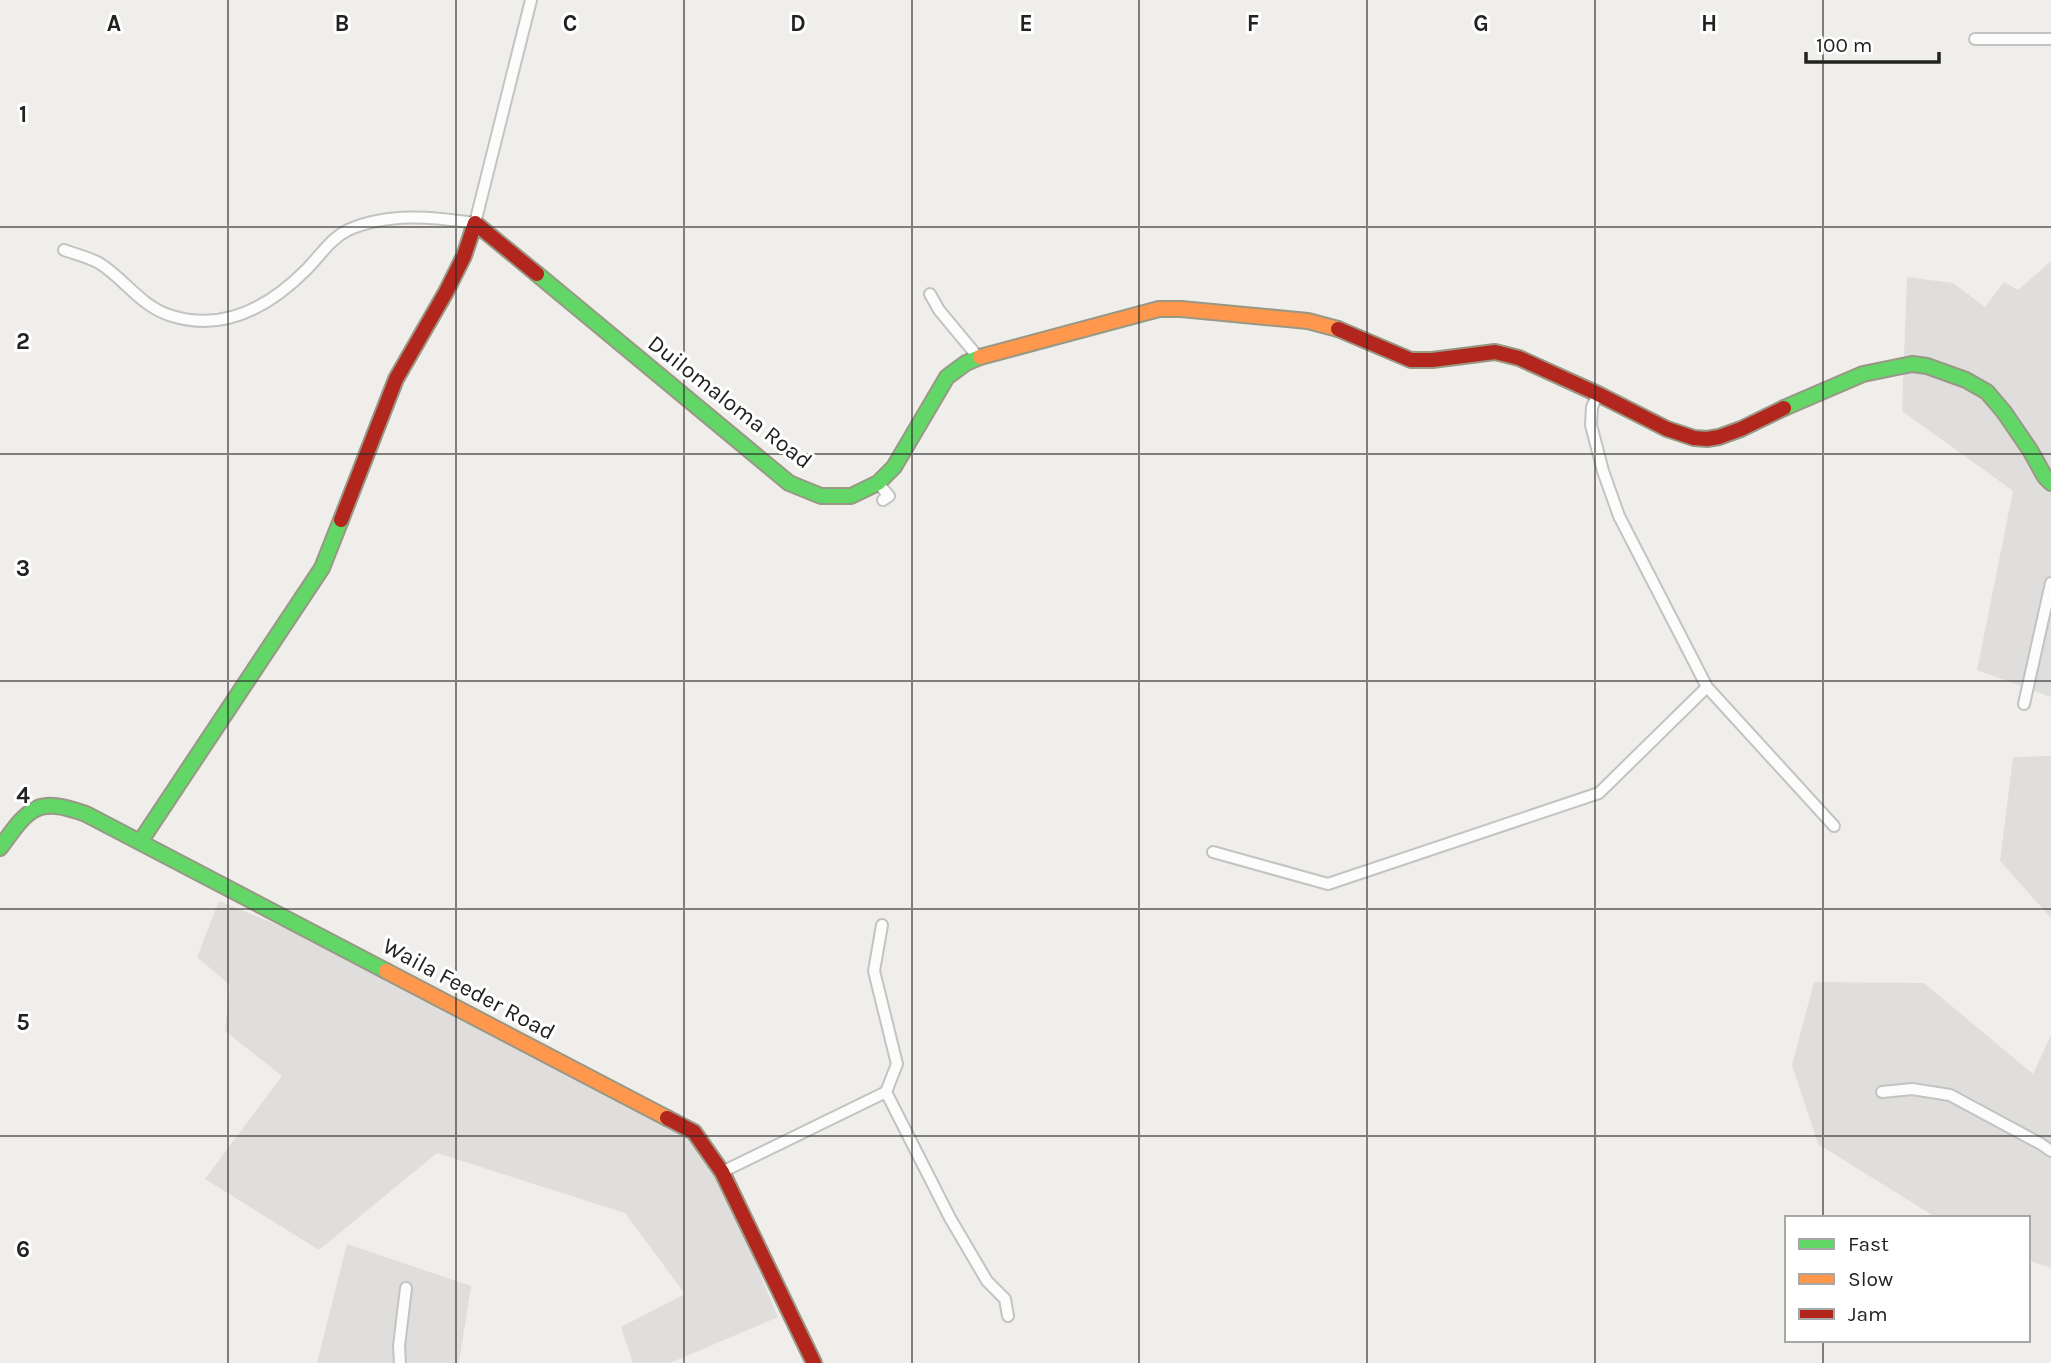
<svg xmlns="http://www.w3.org/2000/svg" width="2051" height="1363" font-family="Karla,sans-serif">
<style>
.residential{fill:#dfdedc}
.lines{fill:none;stroke-linecap:round;stroke-linejoin:round}
.street-casing{stroke:#c3c3c1;stroke-width:14}
.fast-casing{stroke:#999885;stroke-width:18}
.slow-casing{stroke:#999885;stroke-width:18}
.jam-casing{stroke:#999885;stroke-width:18}
.street{stroke:#fdfcfc;stroke-width:10}
.fast{stroke:#63d668;stroke-width:14}
.slow{stroke:#ff974d;stroke-width:14}
.jam{stroke:#b3261e;stroke-width:14}
.grid{fill:none;stroke:#222;stroke-width:2;stroke-opacity:0.55}
.labels{text-anchor:middle;dominant-baseline:central;stroke-width:6;stroke-linejoin:round;paint-order:stroke}
.street-label{font-size:23px;fill:#222;stroke:#fff}
.grid-label{font-size:23px;text-anchor:middle;font-weight:bold;fill:#222;stroke:#fff;stroke-width:6;stroke-linejoin:round;paint-order:stroke}
</style>
<rect width="100%" height="100%" fill="#f0eeeb"/>
<!-- residential -->
<path class="residential" d="M 2051,261 L 2051,697 L 1977,670 L 2013,491 L 1902,411 L 1907,277 L 1953,283 L 1985,307 L 2004,282 L 2018,290 Z
M 2051,756 L 2051,918 L 2000,861 L 2013,757 Z
M 219,901 L 317,941 L 462,1021 L 693,1137 L 739,1224 L 778,1317 L 670,1363 L 633,1363 L 621,1327 L 685,1294 L 625,1213 L 437,1153 L 319,1250 L 205,1179 L 282,1076 L 225,1031 L 230,985 L 197,957 Z
M 1814,982 L 1924,983 L 2033,1074 L 2051,1035 L 2051,1268 L 2028,1260 L 2028,1218 L 1937,1218 L 1818,1144 L 1792,1065 Z
M 347,1244 L 471,1286 L 459,1363 L 317,1363 Z"/>
<g class="lines">
<!-- street casing -->
<g class="street-casing">
<path id="street" d="M 1975,39 L 2051,39
M 64,250 C 75,254 88,257 99,263 C 125,279 141,307 172,316 C 224,332 270,306 306,270 C 320,256 330,239 348,230 C 388,212 434,217 475,223 L 531,0
M 930,294 L 939,310 L 978,357
M 1598,394 L 1592,407 L 1591,425 L 1603,471 L 1619,516 L 1707,687 L 1834,826
M 878,483 L 889,496 L 883,500
M 2024,704 L 2051,583
M 1213,852 L 1328,884 L 1599,793 L 1707,687
M 886,1092 L 950,1218 L 987,1281 L 1005,1299 L 1008,1316
M 1882,1092 L 1912,1089 L 1950,1095 L 2041,1144 L 2051,1151
M 722,1172 L 886,1092 L 897,1064 L 874,971 L 882,925
M 400,1363 L 399,1346 L 406,1288"/>
</g>
<!-- fast casing -->
<g class="fast-casing">
<path id="fast" d="M 537,274 L 789,483 L 821,496 L 851,496 L 878,483 L 894,467 L 947,377 L 966,363 L 980,357
M 1784,408 L 1863,374 L 1912,364 L 1927,366 L 1966,380 L 1987,392 L 2004,412 L 2030,450 L 2045,477 L 2051,483
M 140,842 L 322,568 L 341,520
M 0,848 C 29,808 36,796 86,814 L 386,971"/>
</g>
<!-- slow casing -->
<g class="slow-casing">
<path id="slow" d="M 980,357 L 1159,309 L 1181,309 L 1308,321 L 1338,329
M 386,971 L 667,1118"/>
</g>
<!-- jam casing -->
<g class="jam-casing">
<path id="jam" d="M 1338,329 L 1411,360 L 1432,360 L 1495,352 L 1519,358 L 1598,394 L 1667,429 L 1694,438 L 1707,439 L 1719,437 L 1741,429 L 1784,408
M 341,520 L 396,379 L 446,292 L 464,256 L 475,223 L 537,274
M 667,1118 L 694,1132 L 722,1172 L 814,1363"/>
</g>
<!-- street -->
<use href="#street" class="street"/>
<!-- fast -->
<use href="#fast" class="fast"/>
<!-- slow -->
<use href="#slow" class="slow"/>
<!-- jam -->
<use href="#jam" class="jam"/>
</g>
<!-- grid -->
<path class="grid" d="M 228,0 L 228,1363M 456,0 L 456,1363M 684,0 L 684,1363M 912,0 L 912,1363M 1139,0 L 1139,1363M 1367,0 L 1367,1363M 1595,0 L 1595,1363M 1823,0 L 1823,1218M 0,227 L 2051,227M 0,454 L 2051,454M 0,681 L 2051,681M 0,909 L 2051,909M 0,1136 L 2051,1136M 1823,1340 L 1823,1363"/>
<g class="labels">
<!-- street labels -->
<g class="street-label">
<text transform="translate(730 402) rotate(38)">Duilomaloma Road</text>
<text transform="translate(469 989) rotate(28)">Waila Feeder Road</text>
</g>
</g>
<g class="grid-label">
<text x="114" y="31">A</text>
<text x="342" y="31">B</text>
<text x="570" y="31">C</text>
<text x="798" y="31">D</text>
<text x="1026" y="31">E</text>
<text x="1253" y="31">F</text>
<text x="1481" y="31">G</text>
<text x="1709" y="31">H</text>
<text x="23" y="122">1</text>
<text x="23" y="349">2</text>
<text x="23" y="576">3</text>
<text x="23" y="803">4</text>
<text x="23" y="1030">5</text>
<text x="23" y="1257">6</text>
</g>
<!-- legend -->
<rect x="1785" y="1216" width="245" height="126" fill="#ffffff" stroke="#a7a7a7" stroke-width="2"/>
<rect x="1799" y="1239" width="35" height="10" fill="#63d668" stroke="#a7a7a7" stroke-width="2"/>
<text x="1848" y="1251" font-size="21" fill="#222222">Fast</text>
<rect x="1799" y="1274" width="35" height="10" fill="#ff974d" stroke="#a7a7a7" stroke-width="2"/>
<text x="1848" y="1286" font-size="21" fill="#222222">Slow</text>
<rect x="1799" y="1309" width="35" height="10" fill="#b3261e" stroke="#a7a7a7" stroke-width="2"/>
<text x="1848" y="1321" font-size="21" fill="#222222">Jam</text>
<!-- scale -->
<path d="M1806 52v10h133v-10" fill="none" stroke="#222222" stroke-width="3.5"/>
<text x="1816" y="52" font-size="21" fill="#222222" stroke="#ffffff" stroke-width="5" paint-order="stroke">100 m</text>
</svg>
